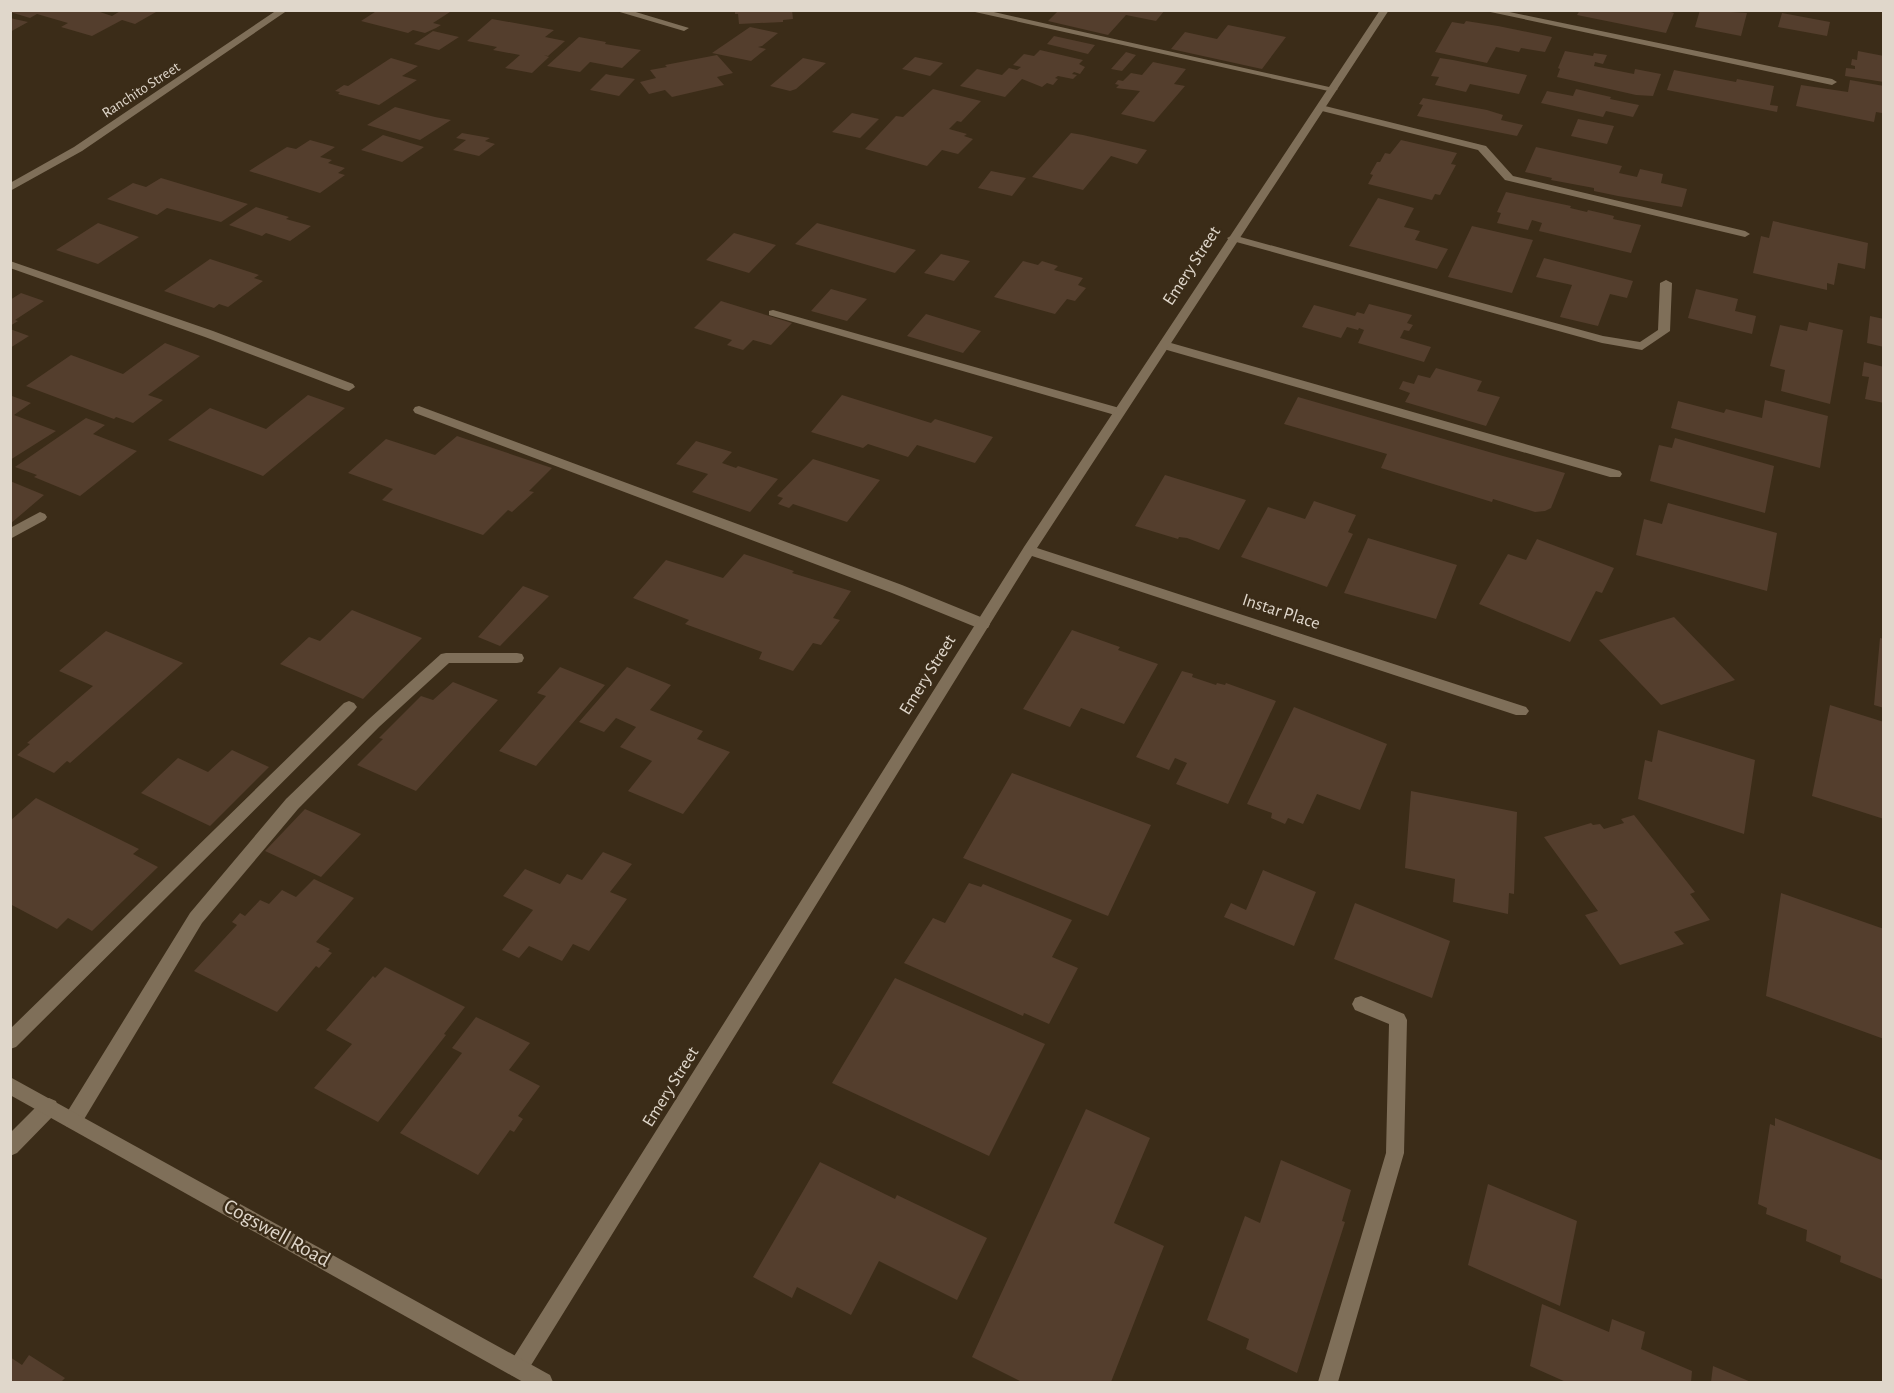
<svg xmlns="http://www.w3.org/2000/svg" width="1894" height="1393" font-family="'Alegreya Sans',sans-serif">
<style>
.building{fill:#543e2d}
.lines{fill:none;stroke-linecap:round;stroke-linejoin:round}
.lane{fill:#7f6f59;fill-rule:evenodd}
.street{fill:#7f6f59;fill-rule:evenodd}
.secondary{fill:#7f6f59;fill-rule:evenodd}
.labels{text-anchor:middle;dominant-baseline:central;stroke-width:5;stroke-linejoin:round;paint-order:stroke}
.far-street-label{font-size:15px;fill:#e0d7cb;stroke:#3b2c18}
.street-label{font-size:18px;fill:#e0d7cb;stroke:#3b2c18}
.near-street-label{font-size:21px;fill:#e0d7cb;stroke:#3b2c18}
</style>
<rect width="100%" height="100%" fill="#3b2c18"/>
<!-- building -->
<path class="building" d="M 13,10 L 94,10 L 112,16 L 122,10 L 156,12 L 135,24 L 122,20 L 92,36 L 61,27 L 68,23 L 37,14 L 30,18 L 10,12 Z
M 378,10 L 442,10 L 450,12 L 433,23 L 441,25 L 436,28 L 425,33 L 413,30 L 408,33 L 361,21 Z
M 735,10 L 792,10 L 793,19 L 783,20 L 783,22 L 739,24 L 738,14 L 735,14 Z
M 1059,10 L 1080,11 L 1165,10 L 1156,21 L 1126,15 L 1108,35 L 1048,21 Z
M 1580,10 L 1664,10 L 1674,13 L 1666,33 L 1577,15 Z
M 1700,10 L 1747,13 L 1741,36 L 1695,27 Z
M 1782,13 L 1830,22 L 1827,36 L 1778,27 Z
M 10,18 L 28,22 L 10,32 Z
M 492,19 L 554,30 L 545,37 L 565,41 L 548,56 L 544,55 L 549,57 L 532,73 L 505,68 L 520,55 L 493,50 L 497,47 L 467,41 Z
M 1466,21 L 1498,26 L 1552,37 L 1545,52 L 1521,48 L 1519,52 L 1496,47 L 1487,63 L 1435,52 L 1452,22 L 1464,24 Z
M 1228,25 L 1286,37 L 1262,69 L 1171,49 L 1185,32 L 1217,39 Z
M 750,27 L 778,33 L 762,46 L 758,47 L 766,49 L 751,61 L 712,53 Z
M 433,31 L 459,37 L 439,50 L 414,44 Z
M 1054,36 L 1095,45 L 1088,54 L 1047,44 Z
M 579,37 L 606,42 L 605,44 L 641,50 L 622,68 L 590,62 L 580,72 L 547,66 Z
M 1040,50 L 1083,60 L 1079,64 L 1085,67 L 1080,74 L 1074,72 L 1072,74 L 1077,75 L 1073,79 L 1058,76 L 1055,78 L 1058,79 L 1053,85 L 1047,83 L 1042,87 L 1022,79 L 1005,97 L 960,86 L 977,69 L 1002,75 L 1009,68 L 1017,70 L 1021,67 L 1013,65 L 1024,54 L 1034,56 Z
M 1565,51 L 1593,56 L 1594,53 L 1607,55 L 1603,64 L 1595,62 L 1594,66 L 1634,74 L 1635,69 L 1661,74 L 1653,96 L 1636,95 L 1557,77 L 1560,69 L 1558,68 Z
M 1858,51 L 1884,56 L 1884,82 L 1845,76 L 1846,68 L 1855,69 L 1855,66 L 1851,65 L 1852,59 L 1857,60 Z
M 1126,52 L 1136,55 L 1122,71 L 1111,69 Z
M 717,55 L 733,73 L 717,77 L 724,85 L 672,97 L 665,90 L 649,94 L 640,82 L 656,78 L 650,70 L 667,67 L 665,65 Z
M 915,57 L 943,63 L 930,76 L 902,69 Z
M 391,58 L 418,66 L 402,76 L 417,80 L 379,105 L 338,94 L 340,92 L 335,91 L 344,85 L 348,86 Z
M 803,58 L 826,63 L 796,89 L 790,91 L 770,86 Z
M 1440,58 L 1453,60 L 1527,75 L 1519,94 L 1470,84 L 1466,92 L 1435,85 L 1439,77 L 1431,76 Z
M 1153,62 L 1186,69 L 1174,84 L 1185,86 L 1154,122 L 1121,114 L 1140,91 L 1116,88 L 1119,85 L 1115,84 L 1118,80 L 1123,81 L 1131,73 L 1142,75 Z
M 1674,70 L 1736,82 L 1737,79 L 1774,86 L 1770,105 L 1778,106 L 1777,112 L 1667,90 Z
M 606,74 L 610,75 L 635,79 L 619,96 L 590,90 Z
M 1850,80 L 1884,86 L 1882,113 L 1876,112 L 1874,122 L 1796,106 L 1801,85 L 1848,92 Z
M 933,89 L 981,101 L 961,122 L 957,121 L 949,129 L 967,134 L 964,136 L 973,139 L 958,154 L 942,150 L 927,166 L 865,149 L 896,116 L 903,117 Z
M 1576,89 L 1611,97 L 1610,99 L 1639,105 L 1633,117 L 1606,111 L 1603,117 L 1541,103 L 1547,91 L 1573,96 Z
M 1423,98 L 1487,110 L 1503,115 L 1501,120 L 1523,125 L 1517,136 L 1417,116 L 1423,105 L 1419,104 Z
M 395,107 L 435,117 L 451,120 L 420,140 L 367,125 Z
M 852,113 L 879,119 L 860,138 L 832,132 Z
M 1578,119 L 1614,126 L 1607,144 L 1571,136 Z
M 462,133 L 490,138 L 485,141 L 495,144 L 479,156 L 453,150 L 466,140 L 456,138 Z
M 1071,133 L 1083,135 L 1147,150 L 1137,164 L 1111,156 L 1083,190 L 1032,177 Z
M 383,135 L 424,147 L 402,162 L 361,150 Z
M 310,140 L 335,147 L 320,157 L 332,160 L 328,163 L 345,168 L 338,173 L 345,175 L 320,193 L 249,171 L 287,147 L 296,149 Z
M 1401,140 L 1457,153 L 1451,164 L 1456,165 L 1440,195 L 1435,194 L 1432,200 L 1368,184 L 1373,175 L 1370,174 L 1377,162 L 1380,162 L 1385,153 L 1390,154 Z
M 1536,147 L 1622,166 L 1619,173 L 1637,177 L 1640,169 L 1663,174 L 1661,183 L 1687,189 L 1682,207 L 1618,196 L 1594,191 L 1594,188 L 1551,180 L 1552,178 L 1525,172 Z
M 991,171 L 1026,178 L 1012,196 L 978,188 Z
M 161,178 L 248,204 L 221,222 L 167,208 L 157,215 L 107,199 L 133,183 L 146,187 Z
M 1506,192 L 1571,206 L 1570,208 L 1587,212 L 1588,210 L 1614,216 L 1613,219 L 1641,225 L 1631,253 L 1539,231 L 1542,223 L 1532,220 L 1528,230 L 1497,223 L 1501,213 L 1497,212 Z
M 1378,198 L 1414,208 L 1404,227 L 1420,231 L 1415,240 L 1448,249 L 1437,269 L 1349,246 Z
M 256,207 L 289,217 L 286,219 L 311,226 L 290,241 L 266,233 L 262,236 L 229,225 Z
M 1773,221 L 1868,243 L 1865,269 L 1838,263 L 1834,285 L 1827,283 L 1827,290 L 1753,273 L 1761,236 L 1769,238 Z
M 98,223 L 139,237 L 98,264 L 56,250 Z
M 817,223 L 916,250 L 895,273 L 795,244 Z
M 1472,226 L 1533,240 L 1512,293 L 1448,277 Z
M 734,233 L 776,245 L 749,273 L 706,260 Z
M 941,254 L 970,261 L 954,281 L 924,273 Z
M 1544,258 L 1633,281 L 1627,298 L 1610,294 L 1598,326 L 1560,317 L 1572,285 L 1536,277 Z
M 210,259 L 259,275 L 254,278 L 263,281 L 228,307 L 219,304 L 214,308 L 164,291 Z
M 1023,261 L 1038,265 L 1042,261 L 1058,266 L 1054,270 L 1083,278 L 1078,285 L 1086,288 L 1075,301 L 1067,299 L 1055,314 L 994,297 Z
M 831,289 L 867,299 L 847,321 L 811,311 Z
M 1696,289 L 1738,299 L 1735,311 L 1756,316 L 1752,334 L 1688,318 Z
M 21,293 L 44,301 L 15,320 L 18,321 L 10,326 L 10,300 Z
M 721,301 L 792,323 L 771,345 L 753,340 L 743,350 L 727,345 L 732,340 L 694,328 Z
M 1369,304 L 1412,315 L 1407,323 L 1413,325 L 1409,331 L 1404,330 L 1400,338 L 1431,347 L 1424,362 L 1358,343 L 1364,330 L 1359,328 L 1358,330 L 1347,327 L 1341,338 L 1302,327 L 1314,305 L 1355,316 L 1357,312 L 1364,314 Z
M 926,314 L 981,331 L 963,353 L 907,336 Z
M 1870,316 L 1884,319 L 1884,347 L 1867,343 Z
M 1809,322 L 1843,330 L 1830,404 L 1781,391 L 1785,370 L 1770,366 L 1780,325 L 1807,331 Z
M 10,329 L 29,336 L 10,348 Z
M 165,343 L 200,356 L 148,395 L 163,400 L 133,423 L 116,417 L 114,419 L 26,386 L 71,355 L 123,374 Z
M 1864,362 L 1884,367 L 1884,403 L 1865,399 L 1869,377 L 1862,376 Z
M 1436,368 L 1482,381 L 1477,391 L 1500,397 L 1486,426 L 1405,402 L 1410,393 L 1399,389 L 1403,381 L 1414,384 L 1418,375 L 1430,378 Z
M 308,395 L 345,408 L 263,476 L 168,440 L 210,408 L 266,429 Z
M 842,395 L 931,423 L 935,419 L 993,437 L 975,463 L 917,445 L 908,457 L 868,444 L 863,448 L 811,432 Z
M 12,396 L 31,403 L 14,415 L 56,431 L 10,460 Z
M 1298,397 L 1503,456 L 1565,473 L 1551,508 L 1545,511 L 1535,512 L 1493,499 L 1492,502 L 1381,468 L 1387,454 L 1284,424 Z
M 1765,400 L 1828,416 L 1820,468 L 1671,428 L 1678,401 L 1724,413 L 1726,409 L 1762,418 Z
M 86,418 L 105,425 L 93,434 L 137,451 L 80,496 L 34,477 L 37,475 L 15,467 Z
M 457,436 L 552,468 L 529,491 L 534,492 L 512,512 L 508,510 L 483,535 L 382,500 L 393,489 L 348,473 L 386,439 L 435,455 Z
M 1675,438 L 1774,466 L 1765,513 L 1650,481 L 1659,445 L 1672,448 Z
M 696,441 L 732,452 L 722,463 L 736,468 L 738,466 L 778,479 L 750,512 L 692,492 L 708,474 L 676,464 Z
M 813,459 L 880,480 L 847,522 L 793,504 L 789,508 L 778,504 L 783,498 L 777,496 Z
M 1165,475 L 1246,500 L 1219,550 L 1187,538 L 1179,537 L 1178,539 L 1135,526 Z
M 10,481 L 44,495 L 10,524 Z
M 1314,501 L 1356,515 L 1348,532 L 1353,534 L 1327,587 L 1241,557 L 1268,507 L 1305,519 Z
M 1668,503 L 1777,533 L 1767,591 L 1636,555 L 1644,519 L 1662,524 Z
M 1368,538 L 1457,565 L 1436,619 L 1344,593 Z
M 1537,539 L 1614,568 L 1602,593 L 1596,591 L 1570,642 L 1479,604 L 1508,554 L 1526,560 Z
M 744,554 L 794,571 L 792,573 L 851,591 L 833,618 L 840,620 L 821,645 L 813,643 L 793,671 L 759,659 L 762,652 L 685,624 L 689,620 L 633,598 L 666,560 L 723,578 Z
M 523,586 L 549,596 L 500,646 L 478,637 Z
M 352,610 L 422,638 L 363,699 L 280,664 L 309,637 L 320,641 Z
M 1674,617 L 1735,680 L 1661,705 L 1599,640 Z
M 1072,630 L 1120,647 L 1118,650 L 1158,664 L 1124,724 L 1081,708 L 1070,727 L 1023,709 Z
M 106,631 L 183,663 L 70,763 L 67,761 L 54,773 L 17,755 L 30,744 L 27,743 L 93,686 L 59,671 Z
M 1880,638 L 1884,639 L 1884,708 L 1874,705 Z
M 560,667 L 605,685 L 536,766 L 499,751 L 546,696 L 537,693 Z
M 627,667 L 671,685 L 650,710 L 703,731 L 697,739 L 730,752 L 683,814 L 628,791 L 652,761 L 620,747 L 636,727 L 616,718 L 604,732 L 579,722 Z
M 1182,671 L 1193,674 L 1192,677 L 1216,685 L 1217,683 L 1225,685 L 1226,683 L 1276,701 L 1228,804 L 1176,784 L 1187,763 L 1175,758 L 1169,770 L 1136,757 Z
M 453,682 L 498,700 L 416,791 L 357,765 L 383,739 L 379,738 L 421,696 L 433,700 Z
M 1830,705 L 1884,722 L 1884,819 L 1812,796 Z
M 1294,707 L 1387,744 L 1360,810 L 1317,794 L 1303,824 L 1288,818 L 1285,824 L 1271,818 L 1272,813 L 1247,804 Z
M 1658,730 L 1755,760 L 1744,834 L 1638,799 L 1645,760 L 1652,762 Z
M 232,750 L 269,767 L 210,826 L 141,793 L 178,758 L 208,772 Z
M 1012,773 L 1151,825 L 1108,916 L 963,858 Z
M 1411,791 L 1517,812 L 1514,894 L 1509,893 L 1508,914 L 1453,902 L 1455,879 L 1405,868 Z
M 36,798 L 139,849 L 133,854 L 158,867 L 92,931 L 68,918 L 57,929 L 10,904 L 10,821 Z
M 305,809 L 361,834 L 321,877 L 265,851 Z
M 1634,815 L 1695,892 L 1690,894 L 1710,920 L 1674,932 L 1684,944 L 1620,965 L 1585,915 L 1598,911 L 1544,837 L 1591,823 L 1593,825 L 1600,824 L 1604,829 L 1624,823 L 1621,819 Z
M 603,852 L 632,864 L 610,892 L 627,899 L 589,951 L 573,944 L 562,961 L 529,946 L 519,958 L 502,950 L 533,910 L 503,896 L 525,869 L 560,884 L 567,874 L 582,880 Z
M 1263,870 L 1316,892 L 1294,946 L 1224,917 L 1231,903 L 1246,910 Z
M 314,879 L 354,898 L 316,942 L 330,949 L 328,951 L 332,953 L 319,968 L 316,966 L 277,1012 L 194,971 L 237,925 L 232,922 L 240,913 L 245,916 L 260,900 L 269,904 L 282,890 L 296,897 Z
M 969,883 L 981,887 L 983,884 L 1072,920 L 1052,957 L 1078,968 L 1049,1024 L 1024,1013 L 1023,1016 L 904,963 L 933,918 L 945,923 Z
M 1781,893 L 1884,929 L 1884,1039 L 1766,996 Z
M 1355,903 L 1450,941 L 1432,998 L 1334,959 Z
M 385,967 L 465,1007 L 444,1034 L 446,1035 L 378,1122 L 314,1088 L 352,1044 L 326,1030 L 373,976 L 375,978 Z
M 895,978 L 1045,1044 L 989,1156 L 832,1083 Z
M 476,1017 L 530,1043 L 509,1070 L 540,1086 L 518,1116 L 523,1119 L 514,1132 L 510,1130 L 478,1175 L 400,1133 L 462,1053 L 452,1048 Z
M 1086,1109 L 1150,1138 L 1114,1223 L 1164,1246 L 1111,1382 L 1022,1382 L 972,1357 Z
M 1775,1118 L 1884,1161 L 1884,1280 L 1840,1262 L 1841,1256 L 1806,1241 L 1807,1230 L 1766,1214 L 1767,1208 L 1758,1204 L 1770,1124 L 1775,1126 Z
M 1281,1160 L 1351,1190 L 1342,1221 L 1345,1222 L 1297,1373 L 1246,1349 L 1249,1339 L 1207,1320 L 1245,1216 L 1260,1223 Z
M 820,1162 L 895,1199 L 897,1195 L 987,1238 L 957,1300 L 879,1261 L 851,1315 L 797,1287 L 792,1298 L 753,1277 Z
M 1488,1184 L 1577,1221 L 1560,1306 L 1468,1265 Z
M 1542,1304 L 1609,1332 L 1612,1319 L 1645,1332 L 1641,1349 L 1692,1371 L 1691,1382 L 1566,1382 L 1530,1366 Z
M 29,1355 L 65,1378 L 61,1382 L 10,1382 L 10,1357 L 22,1365 Z
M 1713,1366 L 1751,1382 L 1711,1382 Z"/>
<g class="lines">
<!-- lane -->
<path class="lane" d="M 613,10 L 629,10 L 689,28 L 684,31 Z
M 966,10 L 985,10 L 1338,89 L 1333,92 Z
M 1481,10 L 1500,10 L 1832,79 L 1837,82 L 1832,85 Z
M 1321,105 L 1486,146 L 1513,176 L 1745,231 L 1750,234 L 1745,237 L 1505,180 L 1478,150 L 1318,110 L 1316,108 Z
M 1233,235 L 1603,336 L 1640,342 L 1658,330 L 1660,283 L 1666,280 L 1672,283 L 1670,331 L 1642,350 L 1602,343 L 1229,240 L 1227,238 Z
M 10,261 L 213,331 L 353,384 L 355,387 L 349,391 L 345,390 L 205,337 L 10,268 Z
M 773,310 L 1123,409 L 1125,412 L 1123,415 L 1115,415 L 769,315 L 769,311 Z
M 1164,341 L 1620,471 L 1622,474 L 1620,477 L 1610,477 L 1160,348 L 1160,342 Z
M 419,406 L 902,585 L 988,620 L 990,624 L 988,628 L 978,628 L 892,593 L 415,413 L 413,410 L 415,407 Z
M 40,512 L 45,514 L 47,517 L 45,520 L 10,539 L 10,528 Z
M 446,653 L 517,653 L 522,654 L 524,658 L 522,662 L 517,663 L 449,663 L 379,727 L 298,809 L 202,923 L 80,1126 L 73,1129 L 66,1126 L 64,1120 L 66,1114 L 190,913 L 286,799 L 369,719 L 441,654 Z
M 349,701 L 354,703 L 357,707 L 354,711 L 16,1047 L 10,1049 L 10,1029 L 344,703 Z
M 1361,996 L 1404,1014 L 1407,1020 L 1404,1153 L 1338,1382 L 1318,1382 L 1386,1153 L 1389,1024 L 1355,1010 L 1352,1004 L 1355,998 Z
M 49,1098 L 56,1101 L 58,1107 L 56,1113 L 17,1153 L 10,1156 L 10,1133 L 42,1101 Z"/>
<!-- street -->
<path class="street" d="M 277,10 L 288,10 L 82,151 L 10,191 L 10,183 L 74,147 Z
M 1380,10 L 1389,10 L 1037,548 L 1526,707 L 1529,711 L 1526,715 L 1516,715 L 1032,556 L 525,1375 L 518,1378 L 511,1375 L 508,1368 L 511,1361 L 1024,547 Z"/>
<!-- secondary -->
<path class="secondary" d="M 10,1077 L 550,1375 L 553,1382 L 523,1382 L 10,1095 Z"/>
</g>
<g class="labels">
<!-- far-street labels -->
<g class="far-street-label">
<text transform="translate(141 90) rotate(-33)">Ranchito Street</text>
</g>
<!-- street labels -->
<g class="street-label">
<text transform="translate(1192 266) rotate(-57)">Emery Street</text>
<text transform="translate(1281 612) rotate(18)">Instar Place</text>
<text transform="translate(928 675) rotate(-58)">Emery Street</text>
<text transform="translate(671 1087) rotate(-58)">Emery Street</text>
</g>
<!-- near-street labels -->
<g class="near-street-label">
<text transform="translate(277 1233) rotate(29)">Cogswell Road</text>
</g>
</g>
<!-- border -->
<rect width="1894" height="1393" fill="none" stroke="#e0d7cb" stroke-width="24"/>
</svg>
